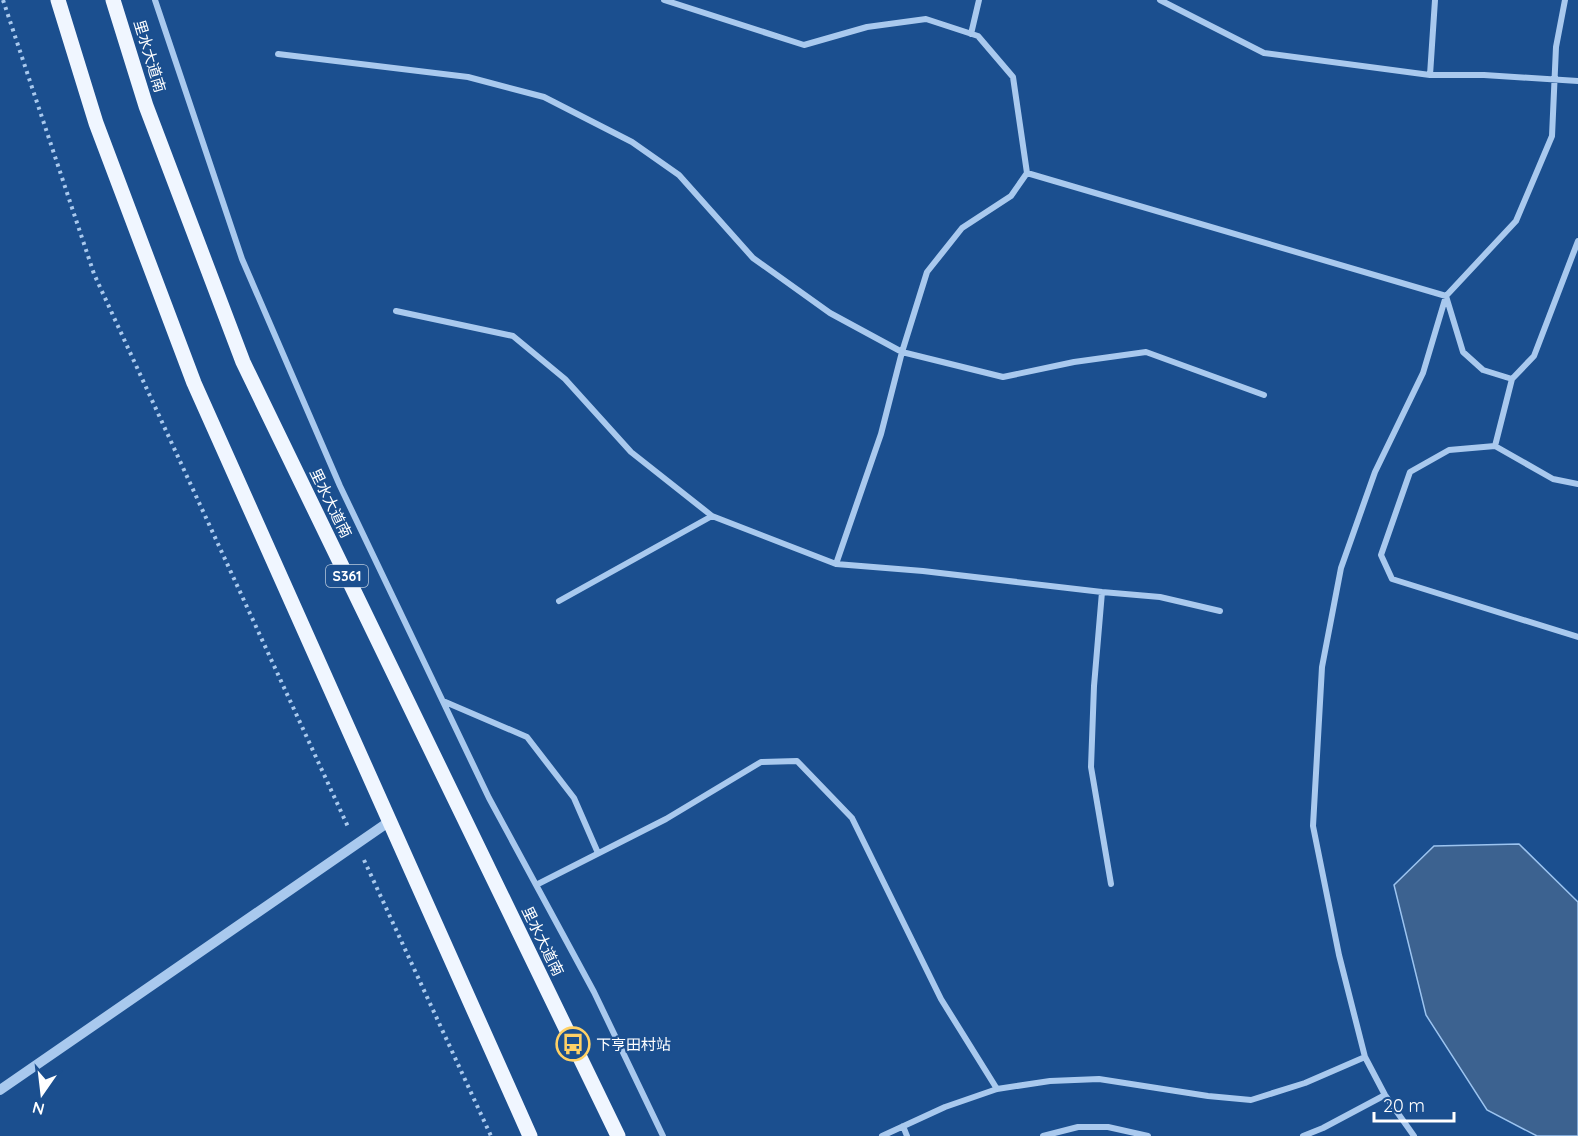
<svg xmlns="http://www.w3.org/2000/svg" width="1578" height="1136" font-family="Quicksand,'Noto Sans SC',sans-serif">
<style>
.water{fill:#3c6290;stroke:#9cc4f0;stroke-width:1.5}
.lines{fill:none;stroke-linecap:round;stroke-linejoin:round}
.path{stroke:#a9c9ee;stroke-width:4;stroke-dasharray:3 4.5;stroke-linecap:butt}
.minor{stroke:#a9c9ee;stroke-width:6}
.tertiary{stroke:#a9c9ee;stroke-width:10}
.primary{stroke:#f0f6ff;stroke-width:15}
.labels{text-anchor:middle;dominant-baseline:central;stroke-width:4.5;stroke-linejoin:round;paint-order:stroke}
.shield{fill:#1b4f8f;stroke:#bbcadd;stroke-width:1.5}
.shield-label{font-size:14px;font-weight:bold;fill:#fff}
.street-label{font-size:15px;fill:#fff;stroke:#1b4f8f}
.poi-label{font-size:15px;fill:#fff;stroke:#1b4f8f;text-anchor:start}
</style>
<rect width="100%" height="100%" fill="#1b4f8f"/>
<!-- water -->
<path class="water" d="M 1519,844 L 1578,902 L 1578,1136 L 1537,1136 L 1487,1110 L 1426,1015 L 1394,885 L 1434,846 Z"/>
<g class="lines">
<!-- path -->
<path class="path" d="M 3,0 L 94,274 L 349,829
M 364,860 L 491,1136"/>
<!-- minor -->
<path class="minor" d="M 155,0 L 242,259 L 340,486 L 489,798 L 594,992 L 663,1136
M 664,0 L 804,45 L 867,27 L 926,19 L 978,36 L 1013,77 L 1027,173
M 1160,0 L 1264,53 L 1430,75 L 1484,75 L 1578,81
M 971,34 L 979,0
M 278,54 L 468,77 L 544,97 L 632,142 L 679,175 L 753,258 L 830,313 L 902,352 L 1003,377 L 1074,362 L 1146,352 L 1264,395
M 1430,75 L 1435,0
M 396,311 L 513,336 L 565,379 L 631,452 L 712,516 L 836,564 L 923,571 L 1102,592 L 1160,597 L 1220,611
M 1495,446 L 1512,379 L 1534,356 L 1578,241
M 1578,484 L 1553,479 L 1495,446 L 1449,450 L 1410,472 L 1381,555 L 1392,579 L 1578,637
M 836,564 L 881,434 L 902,352 L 927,272 L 962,228 L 1011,196 L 1027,173 L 1446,296 L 1463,352 L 1483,370 L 1512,379
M 1102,592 L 1094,686 L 1091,767 L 1111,884
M 559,601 L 712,516
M 443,701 L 527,737 L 574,798 L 598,853
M 536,885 L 666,819 L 761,762 L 797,761 L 852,818 L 941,999 L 997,1089
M 903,1126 L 907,1136
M 882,1136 L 945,1107 L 997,1089 L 1050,1081 L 1099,1079 L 1208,1096 L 1251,1100 L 1305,1083 L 1365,1057
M 1043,1136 L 1078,1127 L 1108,1127 L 1148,1136
M 1303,1136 L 1323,1128 L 1385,1095
M 1414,1136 L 1385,1095 L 1365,1057 L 1339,955 L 1313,826 L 1322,667 L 1341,568 L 1375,472 L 1423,373 L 1446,296 L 1516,221 L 1552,136 L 1556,47 L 1565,0"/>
<!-- tertiary -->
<path class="tertiary" d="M 0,1090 L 390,821"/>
<!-- primary -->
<path class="primary" d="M 58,0 L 96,123 L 194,383 L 530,1136
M 113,0 L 146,106 L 243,362 L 618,1136"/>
</g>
<!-- icons -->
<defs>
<g id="bus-ring" transform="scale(1.725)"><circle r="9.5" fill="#1b4f8f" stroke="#ffd166" stroke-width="1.5"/><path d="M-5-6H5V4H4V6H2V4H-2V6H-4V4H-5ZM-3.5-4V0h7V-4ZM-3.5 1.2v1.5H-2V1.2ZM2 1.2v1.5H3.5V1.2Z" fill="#ffd166"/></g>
</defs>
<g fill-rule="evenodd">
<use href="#bus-ring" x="573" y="1044"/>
</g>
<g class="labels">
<!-- shield labels -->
<rect class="shield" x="326" y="565" width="42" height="22" rx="4.5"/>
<g class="shield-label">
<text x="347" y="576">S361</text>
</g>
<!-- street labels -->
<g class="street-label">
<text transform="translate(150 56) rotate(73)">里水大道南</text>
<text transform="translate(331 503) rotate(64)">里水大道南</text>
<text transform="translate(543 941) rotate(64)">里水大道南</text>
</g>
<!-- poi labels -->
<g class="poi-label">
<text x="596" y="1044">下亨田村站</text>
</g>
</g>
<!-- north arrow -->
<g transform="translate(42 1094) rotate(194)" stroke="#1b4f8f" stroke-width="4.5" paint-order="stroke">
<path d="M0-4.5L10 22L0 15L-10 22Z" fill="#ffffff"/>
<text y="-9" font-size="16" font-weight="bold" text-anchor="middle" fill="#ffffff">N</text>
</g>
<!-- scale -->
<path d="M1374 1112v9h80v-9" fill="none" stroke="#ffffff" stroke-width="3"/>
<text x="1383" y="1112" font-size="18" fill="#ffffff" stroke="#1b4f8f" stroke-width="4.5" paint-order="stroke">20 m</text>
</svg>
